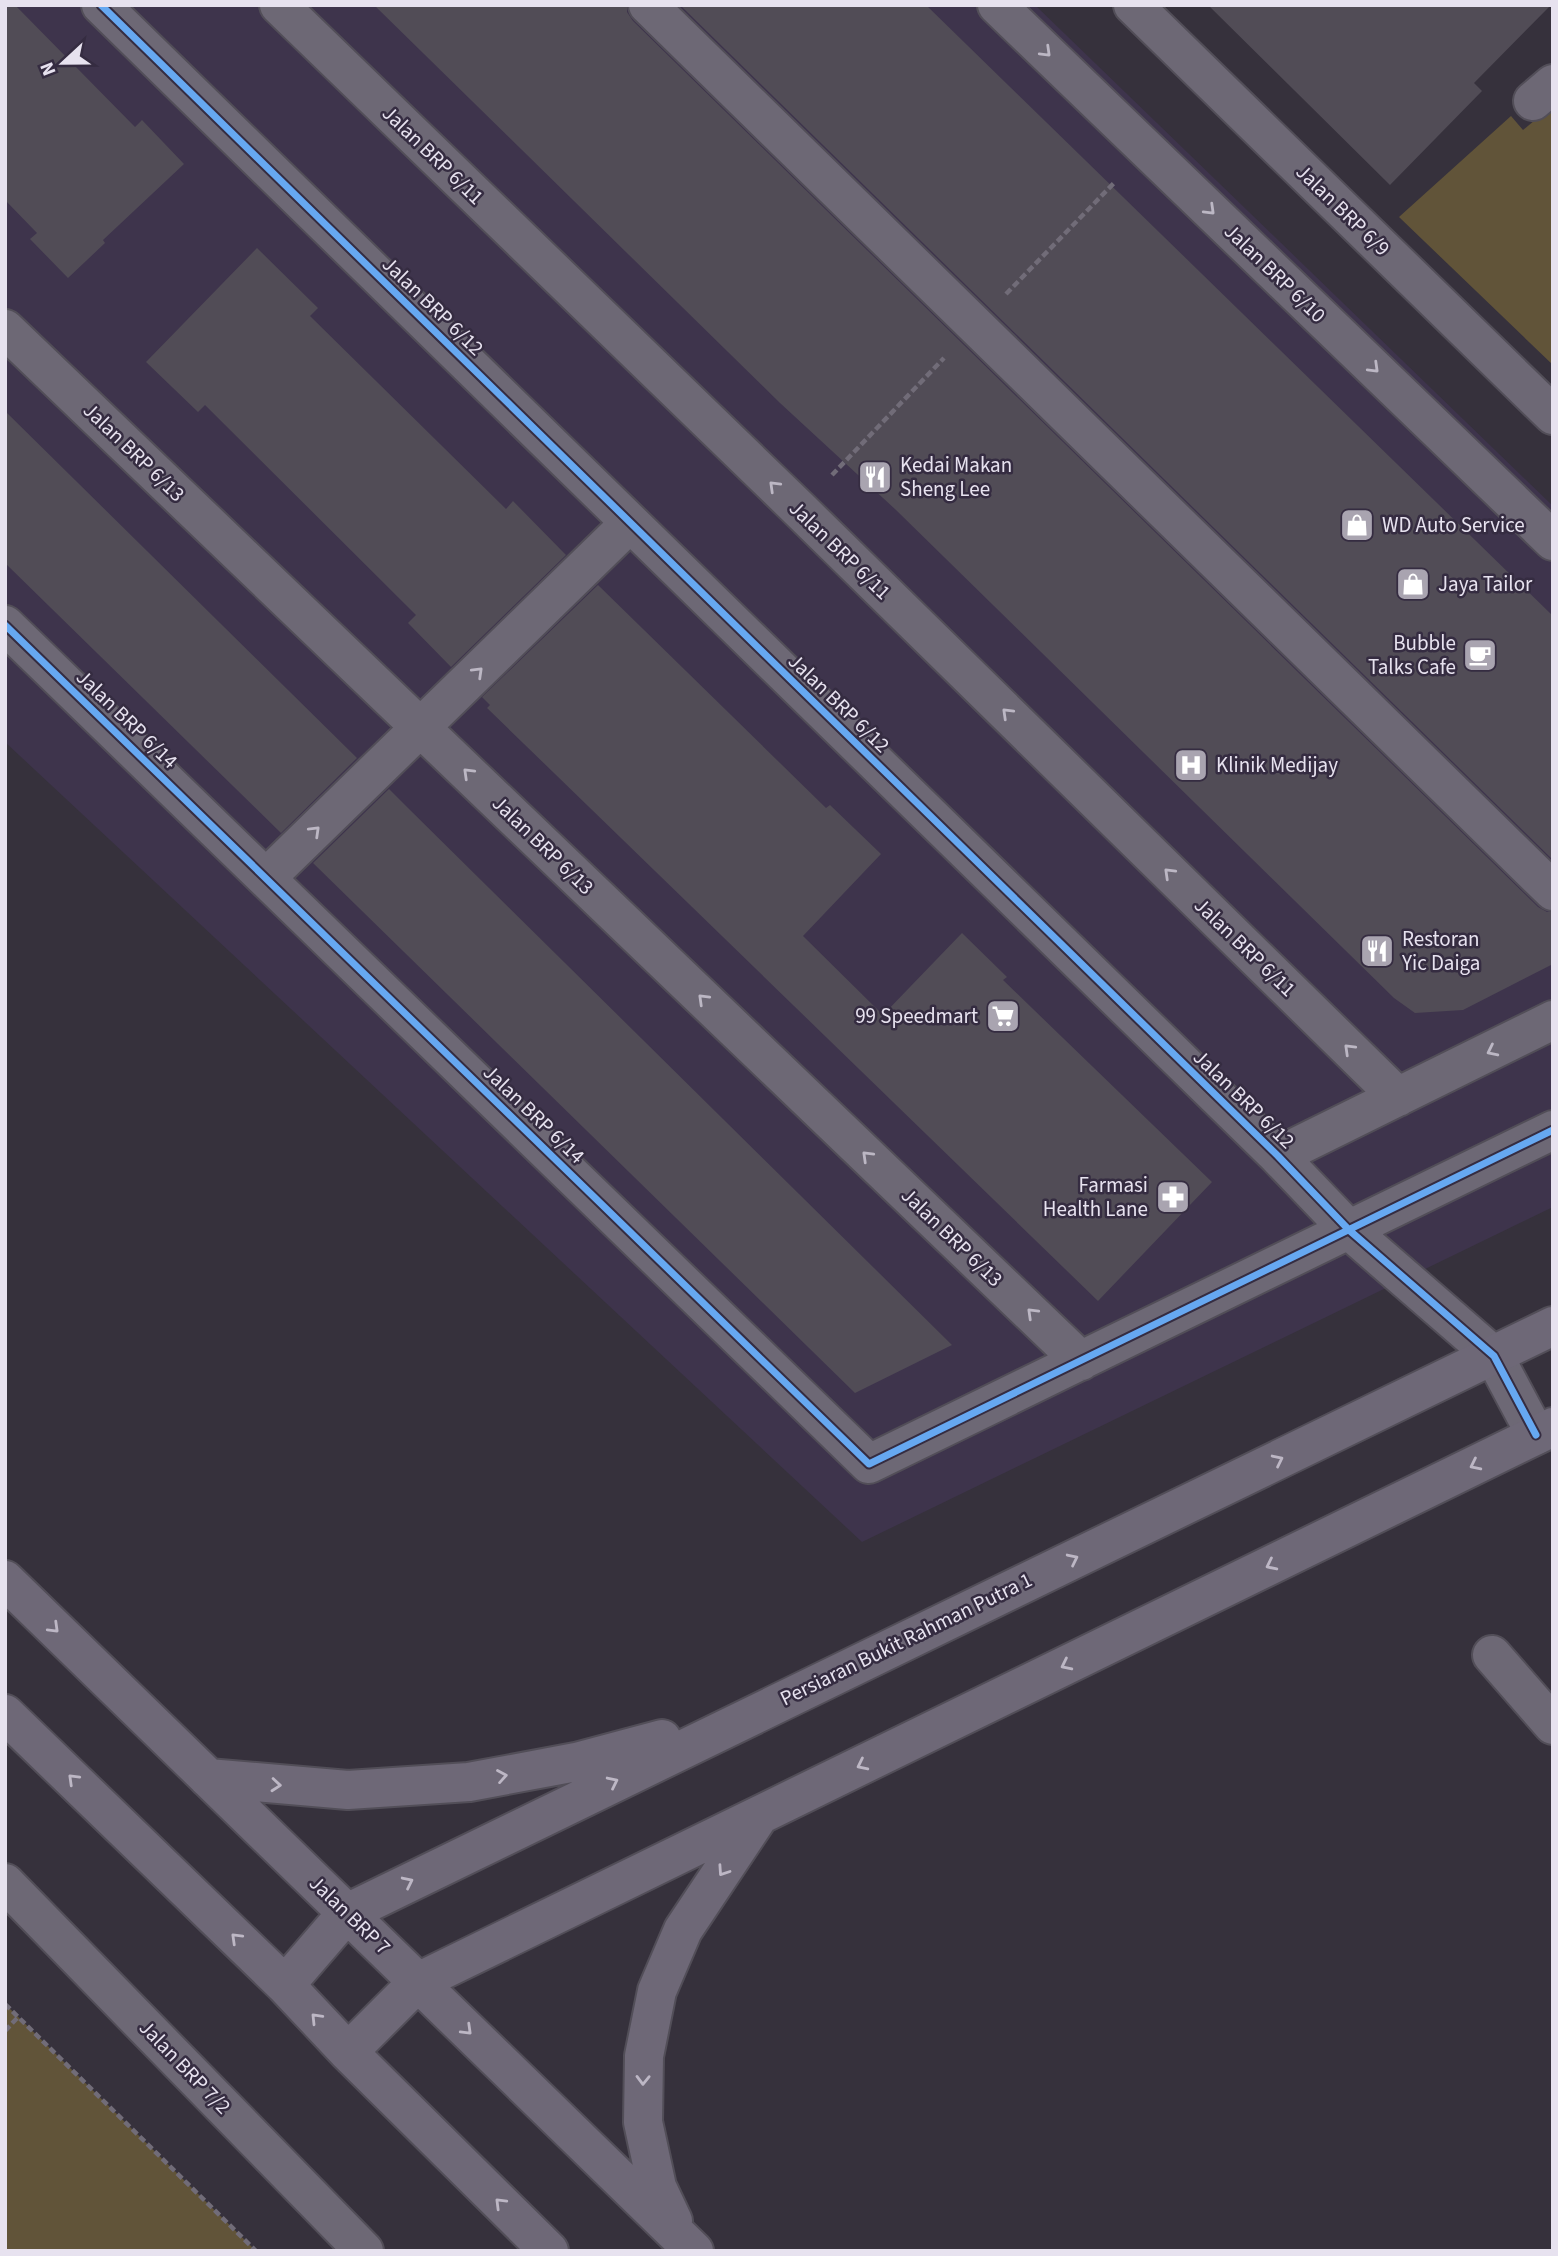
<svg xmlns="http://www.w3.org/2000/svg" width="1558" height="2256" font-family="'Source Sans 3',sans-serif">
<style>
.built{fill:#3e344c}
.green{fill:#615439}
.building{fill:#514c56}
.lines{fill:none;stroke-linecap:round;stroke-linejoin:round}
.minor-casing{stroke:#524e58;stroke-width:42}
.major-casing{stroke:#524e58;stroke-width:42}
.path{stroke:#716c78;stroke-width:4.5;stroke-dasharray:7 3.5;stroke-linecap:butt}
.minor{stroke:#6d6875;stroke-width:38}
.major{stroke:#6e6877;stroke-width:38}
.cycleway-casing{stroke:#352c41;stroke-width:11}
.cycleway{stroke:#66a8f1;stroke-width:7}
.oneway{stroke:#bcb7c4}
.oneway2{stroke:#bdb7c5}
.labels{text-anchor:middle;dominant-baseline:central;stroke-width:5;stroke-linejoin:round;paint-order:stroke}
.street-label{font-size:21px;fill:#e7e2ef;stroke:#352c41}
.poi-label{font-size:21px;fill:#e7e2ef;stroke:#352c41;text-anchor:start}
</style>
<rect width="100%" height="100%" fill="#36313c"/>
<!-- built -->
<path class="built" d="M 5,5 L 1035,5 L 1553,506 L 1553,1207 L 862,1542 L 5,742 Z"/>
<!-- green -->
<path class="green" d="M 1553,105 L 1553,365 L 1399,217 L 1511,116 L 1523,130 Z
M 5,2004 L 256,2251 L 5,2251 Z"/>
<!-- building -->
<path class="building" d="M 5,5 L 15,5 L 135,127 L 142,120 L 184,164 L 103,240 L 105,243 L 68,278 L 30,239 L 37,233 L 5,200 Z
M 374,5 L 627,5 L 627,12 L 633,21 L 1538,907 L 1547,912 L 1553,912 L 1553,964 L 1463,1010 L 1415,1013 L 1394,998 L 896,510 L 780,403 Z
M 680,5 L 926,5 L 1553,616 L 1553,860 Z
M 1208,5 L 1551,5 L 1474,83 L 1482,91 L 1390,185 Z
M 257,248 L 318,308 L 310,316 L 506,509 L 513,501 L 566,555 L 451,667 L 408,623 L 416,615 L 205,405 L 198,412 L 146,362 Z
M 5,411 L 357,758 L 281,833 L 5,563 Z
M 598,585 L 826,808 L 830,805 L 881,854 L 803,936 L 883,1015 L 962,933 L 1007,977 L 1003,980 L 1212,1182 L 1098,1301 L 487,708 L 490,705 L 482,697 Z
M 389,789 L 407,807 L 952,1345 L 855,1393 L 313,863 Z"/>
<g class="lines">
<!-- minor casing -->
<g class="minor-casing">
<path id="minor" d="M 101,5 L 1278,1156 L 1349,1230 L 1494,1356 L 1536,1435
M 279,5 L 799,509 L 1398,1097
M 648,5 L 1553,891
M 997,5 L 1553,541
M 1133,5 L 1553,415
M 1533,101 L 1553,84
M 5,329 L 1081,1361
M 5,625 L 869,1464 L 1553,1130
M 266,878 L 630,523
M 1278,1156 L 1553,1020
M 1492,1655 L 1553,1725
M 5,1883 L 364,2251"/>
</g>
<!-- major casing -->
<g class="major-casing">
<path id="major" d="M 5,1580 L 694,2251
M 5,1714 L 285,1985 L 348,2052 L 549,2251
M 208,1778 L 348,1790 L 469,1782 L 576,1762 L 662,1739
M 285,1985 L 347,1913 L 1553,1326
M 348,2052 L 418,1982 L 1553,1427
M 673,2221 L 657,2187 L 643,2122 L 644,2056 L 657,1991 L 683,1930 L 759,1816"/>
</g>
<!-- path -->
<path class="path" d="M 1006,294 L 1115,182
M 832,475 L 944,358
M 5,2004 L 256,2251
M 5,2031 L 18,2017"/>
<!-- minor -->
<use href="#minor" class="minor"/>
<!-- major -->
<use href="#major" class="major"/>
<!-- cycleway casing -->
<g class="cycleway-casing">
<path id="cycleway" d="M 101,5 L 1278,1156 L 1349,1230 L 1494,1356 L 1536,1435
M 5,625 L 869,1464 L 1553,1130"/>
</g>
<!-- cycleway -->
<use href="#cycleway" class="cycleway"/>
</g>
<!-- one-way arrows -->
<defs><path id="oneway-chevron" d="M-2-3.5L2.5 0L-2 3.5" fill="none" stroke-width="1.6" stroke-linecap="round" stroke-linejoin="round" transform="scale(1.75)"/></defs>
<g class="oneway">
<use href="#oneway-chevron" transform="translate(1046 52) rotate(44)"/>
<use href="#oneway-chevron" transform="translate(1210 210) rotate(44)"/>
<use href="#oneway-chevron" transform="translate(1374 368) rotate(44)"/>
<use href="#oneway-chevron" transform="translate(774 486) rotate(-136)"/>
<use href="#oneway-chevron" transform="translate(478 672) rotate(-44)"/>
<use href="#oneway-chevron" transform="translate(1007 713) rotate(-136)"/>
<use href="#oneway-chevron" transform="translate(468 773) rotate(-136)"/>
<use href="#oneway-chevron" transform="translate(315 831) rotate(-44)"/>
<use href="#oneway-chevron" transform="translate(1169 873) rotate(-136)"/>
<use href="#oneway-chevron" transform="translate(703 999) rotate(-136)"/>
<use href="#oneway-chevron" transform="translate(1349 1049) rotate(-136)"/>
<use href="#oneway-chevron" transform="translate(1492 1051) rotate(154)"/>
<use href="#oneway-chevron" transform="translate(867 1156) rotate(-136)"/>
<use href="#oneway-chevron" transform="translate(1032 1313) rotate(-136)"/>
</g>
<g class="oneway2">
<use href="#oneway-chevron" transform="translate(1278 1460) rotate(-26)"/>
<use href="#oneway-chevron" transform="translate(1475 1465) rotate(154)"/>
<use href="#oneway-chevron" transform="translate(1073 1559) rotate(-26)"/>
<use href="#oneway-chevron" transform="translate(1271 1565) rotate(154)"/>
<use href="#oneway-chevron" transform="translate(54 1628) rotate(44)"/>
<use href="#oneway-chevron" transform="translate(1066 1665) rotate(154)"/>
<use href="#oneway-chevron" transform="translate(862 1765) rotate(154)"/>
<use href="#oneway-chevron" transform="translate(502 1776) rotate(-10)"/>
<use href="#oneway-chevron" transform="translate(73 1779) rotate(-136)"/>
<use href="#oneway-chevron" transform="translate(613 1782) rotate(-26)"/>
<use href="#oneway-chevron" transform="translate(276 1785) rotate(5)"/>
<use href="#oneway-chevron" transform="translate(723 1871) rotate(124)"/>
<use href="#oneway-chevron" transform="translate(408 1882) rotate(-26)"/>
<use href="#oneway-chevron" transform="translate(236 1938) rotate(-136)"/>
<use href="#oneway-chevron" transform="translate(316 2018) rotate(-134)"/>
<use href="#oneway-chevron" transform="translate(467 2030) rotate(44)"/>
<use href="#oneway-chevron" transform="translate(643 2080) rotate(91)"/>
<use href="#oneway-chevron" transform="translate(500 2203) rotate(-135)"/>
</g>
<!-- icons -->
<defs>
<g id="restaurant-square" transform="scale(1.75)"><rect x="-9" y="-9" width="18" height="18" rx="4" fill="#a9a4b0" stroke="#352c41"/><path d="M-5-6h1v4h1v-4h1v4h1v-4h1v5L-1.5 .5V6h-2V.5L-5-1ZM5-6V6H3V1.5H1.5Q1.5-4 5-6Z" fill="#fff"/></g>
<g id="shop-square" transform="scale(1.75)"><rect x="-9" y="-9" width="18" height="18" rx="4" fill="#a9a4b0" stroke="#352c41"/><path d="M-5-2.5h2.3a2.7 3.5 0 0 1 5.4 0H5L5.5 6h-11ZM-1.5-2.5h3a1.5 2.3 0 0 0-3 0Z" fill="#fff"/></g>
<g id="cafe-square" transform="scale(1.75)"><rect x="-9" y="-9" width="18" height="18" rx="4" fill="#a9a4b0" stroke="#352c41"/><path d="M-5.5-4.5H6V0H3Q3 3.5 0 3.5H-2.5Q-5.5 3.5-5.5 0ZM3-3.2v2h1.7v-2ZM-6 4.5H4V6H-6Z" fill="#fff"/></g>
<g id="hospital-square" transform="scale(1.75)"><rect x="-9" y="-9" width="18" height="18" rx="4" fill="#a9a4b0" stroke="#352c41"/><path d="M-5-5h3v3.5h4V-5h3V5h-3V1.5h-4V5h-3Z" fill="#fff"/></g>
<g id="supermarket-square" transform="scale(1.75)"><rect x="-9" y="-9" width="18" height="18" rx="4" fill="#a9a4b0" stroke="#352c41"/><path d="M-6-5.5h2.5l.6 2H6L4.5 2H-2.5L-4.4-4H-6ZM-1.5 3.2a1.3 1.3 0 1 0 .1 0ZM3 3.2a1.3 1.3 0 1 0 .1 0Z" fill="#fff"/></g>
<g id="pharmacy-square" transform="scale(1.75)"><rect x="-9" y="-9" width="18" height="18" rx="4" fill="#a9a4b0" stroke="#352c41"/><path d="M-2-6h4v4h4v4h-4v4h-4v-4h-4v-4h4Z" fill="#fff"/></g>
</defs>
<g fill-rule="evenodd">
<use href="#restaurant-square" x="875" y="477"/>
<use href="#shop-square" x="1357" y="525"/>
<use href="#shop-square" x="1413" y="584"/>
<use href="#cafe-square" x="1480" y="655"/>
<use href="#hospital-square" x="1191" y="765"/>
<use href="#restaurant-square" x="1377" y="951"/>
<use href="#supermarket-square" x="1003" y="1016"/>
<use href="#pharmacy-square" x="1173" y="1197"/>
</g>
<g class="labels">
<!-- street labels -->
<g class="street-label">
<text transform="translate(433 155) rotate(44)">Jalan BRP 6/11</text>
<text transform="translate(1343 210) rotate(44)">Jalan BRP 6/9</text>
<text transform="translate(1275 273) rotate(44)">Jalan BRP 6/10</text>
<text transform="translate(433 306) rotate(44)">Jalan BRP 6/12</text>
<text transform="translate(134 452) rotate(44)">Jalan BRP 6/13</text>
<text transform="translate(840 550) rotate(44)">Jalan BRP 6/11</text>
<text transform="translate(839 703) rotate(44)">Jalan BRP 6/12</text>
<text transform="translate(127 719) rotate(44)">Jalan BRP 6/14</text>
<text transform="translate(543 845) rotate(44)">Jalan BRP 6/13</text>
<text transform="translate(1245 947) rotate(44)">Jalan BRP 6/11</text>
<text transform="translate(1244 1099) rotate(44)">Jalan BRP 6/12</text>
<text transform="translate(534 1114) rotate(44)">Jalan BRP 6/14</text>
<text transform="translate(952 1237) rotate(44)">Jalan BRP 6/13</text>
<text transform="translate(906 1639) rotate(-26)">Persiaran Bukit Rahman Putra 1</text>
<text transform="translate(350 1915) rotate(44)">Jalan BRP 7</text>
<text transform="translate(185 2067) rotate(46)">Jalan BRP 7/2</text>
</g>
<!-- poi labels -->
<g class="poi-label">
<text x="900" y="465">Kedai Makan<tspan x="900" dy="24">Sheng Lee</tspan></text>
<text x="1382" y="525">WD Auto Service</text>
<text x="1438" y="584">Jaya Tailor</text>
<text x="1456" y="643" text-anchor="end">Bubble<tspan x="1456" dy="24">Talks Cafe</tspan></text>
<text x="1216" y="765">Klinik Medijay</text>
<text x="1402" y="939">Restoran<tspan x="1402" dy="24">Yic Daiga</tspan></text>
<text x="978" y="1016" text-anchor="end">99 Speedmart</text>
<text x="1148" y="1185" text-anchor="end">Farmasi<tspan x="1148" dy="24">Health Lane</tspan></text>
</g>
</g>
<!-- border -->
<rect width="1558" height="2256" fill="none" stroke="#e7e2ef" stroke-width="14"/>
<!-- north arrow -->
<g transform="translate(63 63) rotate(248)" stroke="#352c41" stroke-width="5" paint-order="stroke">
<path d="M0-5L12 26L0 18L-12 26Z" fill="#e7e2ef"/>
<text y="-10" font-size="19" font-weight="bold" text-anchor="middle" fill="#e7e2ef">N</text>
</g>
</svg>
